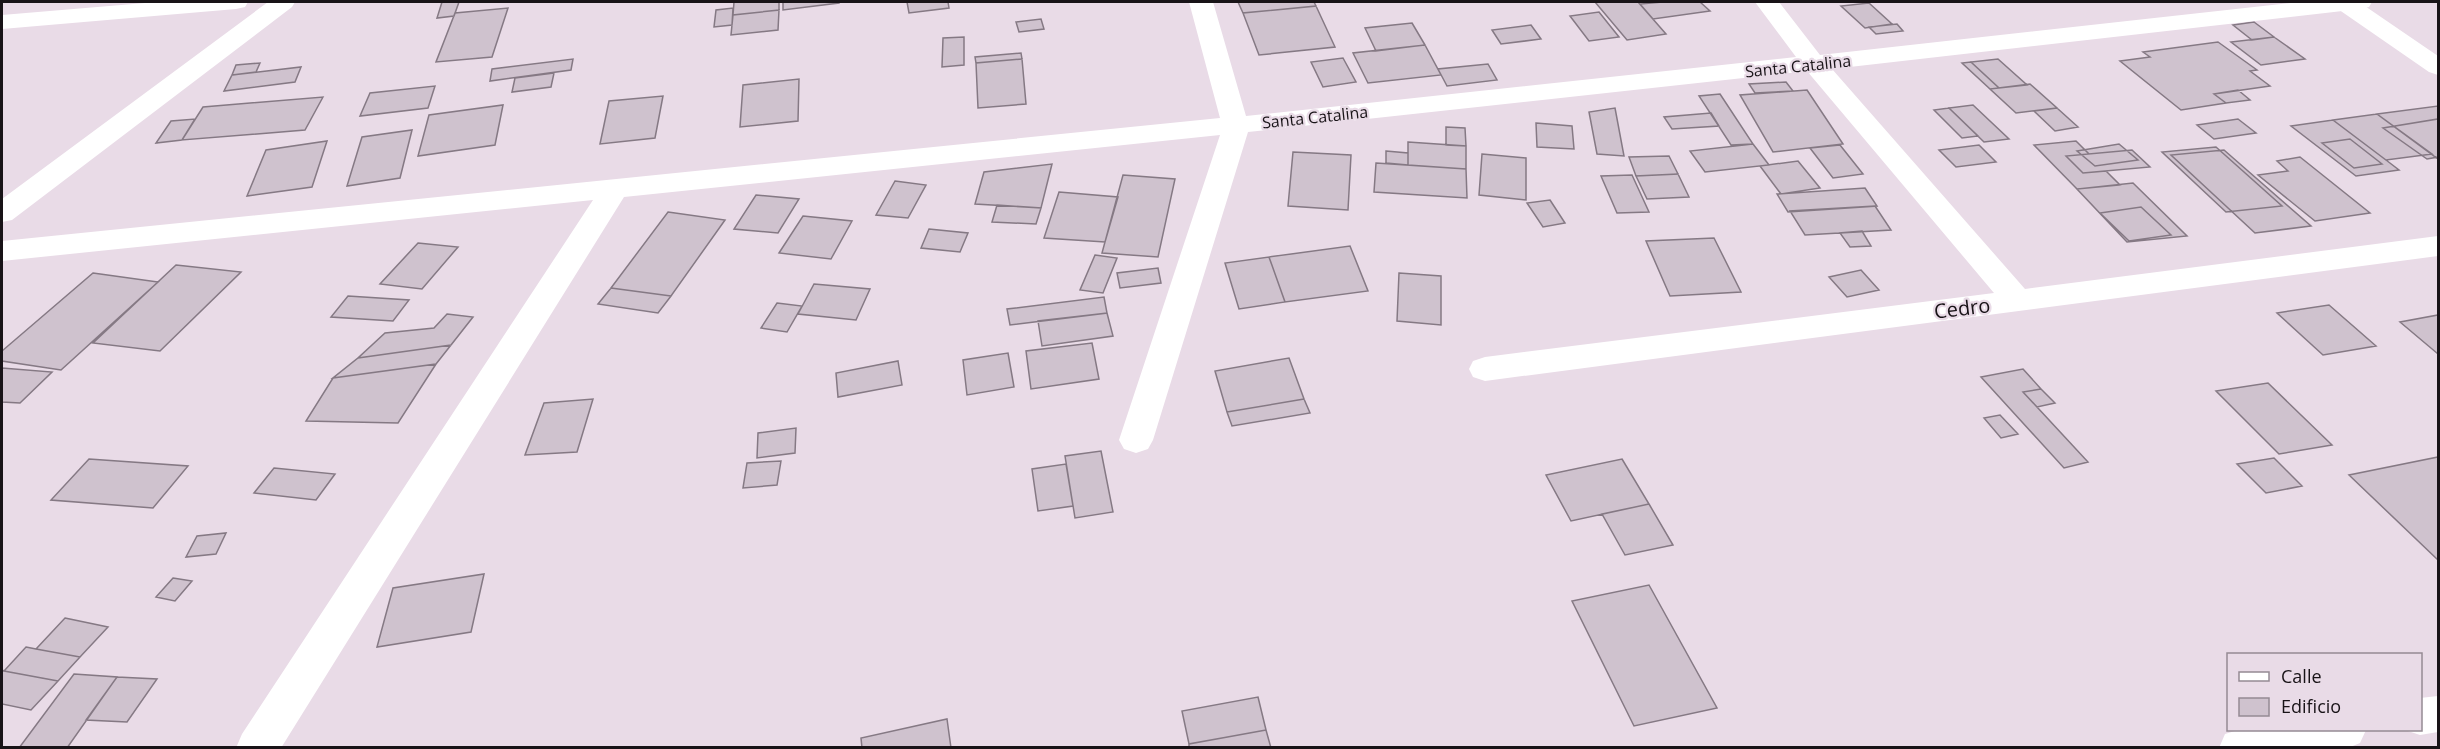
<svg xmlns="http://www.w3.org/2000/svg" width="2440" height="749" font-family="'Open Sans',sans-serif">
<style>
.building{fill:#cfc2ce;stroke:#857984;stroke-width:1.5}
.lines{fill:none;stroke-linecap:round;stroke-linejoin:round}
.minor{fill:#fff;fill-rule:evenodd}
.tertiary{fill:#fff;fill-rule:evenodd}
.labels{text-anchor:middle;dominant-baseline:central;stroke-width:4.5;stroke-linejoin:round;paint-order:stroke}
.far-street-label{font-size:16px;fill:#181317;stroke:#e9dbe7}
.street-label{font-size:20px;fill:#181317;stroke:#e9dbe7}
</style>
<rect width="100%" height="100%" fill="#e9dbe7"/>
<!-- building -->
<path class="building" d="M 442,2 L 459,2 L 454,16 L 437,18 Z
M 734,2 L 779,2 L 779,10 L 733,15 Z
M 783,2 L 839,2 L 839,3 L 783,10 Z
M 907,2 L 948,2 L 949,8 L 909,13 Z
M 1238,2 L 1314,2 L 1316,6 L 1243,13 Z
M 1595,2 L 1638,2 L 1666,34 L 1627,40 Z
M 1663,2 L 1700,2 L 1710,11 L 1653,19 L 1640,4 Z
M 1869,3 L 1892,24 L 1865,28 L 1841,6 Z
M 1316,6 L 1335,47 L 1259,55 L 1243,13 Z
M 508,8 L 492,57 L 436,62 L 455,13 Z
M 733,8 L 732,25 L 714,27 L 716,10 Z
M 779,10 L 778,30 L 731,35 L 733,15 Z
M 1599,12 L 1619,37 L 1589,41 L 1570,16 Z
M 1041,19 L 1044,29 L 1019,32 L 1016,22 Z
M 2254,22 L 2274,37 L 2252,40 L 2233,25 Z
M 1412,23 L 1425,45 L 1376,51 L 1365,28 Z
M 1897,24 L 1903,31 L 1876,34 L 1869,27 Z
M 1531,25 L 1541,39 L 1501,44 L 1492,30 Z
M 964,37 L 964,65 L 942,67 L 943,38 Z
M 2274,37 L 2305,59 L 2261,65 L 2231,42 Z
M 2218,42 L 2257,70 L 2250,71 L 2270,86 L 2214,94 L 2226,103 L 2181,110 L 2120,61 L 2150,57 L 2143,52 Z
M 1425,45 L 1441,75 L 1368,83 L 1353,53 Z
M 1021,53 L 1022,59 L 976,63 L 975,57 Z
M 1343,58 L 1356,82 L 1323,87 L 1311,62 Z
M 573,59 L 571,70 L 490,81 L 492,69 Z
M 1022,59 L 1026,104 L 978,108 L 976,63 Z
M 1998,59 L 2027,85 L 1999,88 L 1971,62 Z
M 1971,62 L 1999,88 L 1990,89 L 1962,63 Z
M 260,63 L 256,72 L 232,75 L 236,65 Z
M 1488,64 L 1497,80 L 1447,86 L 1438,69 Z
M 301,67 L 295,82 L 224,91 L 232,75 Z
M 554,73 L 551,87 L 512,92 L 515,78 Z
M 799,79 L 798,121 L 740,127 L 743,85 Z
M 1786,82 L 1793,91 L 1755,93 L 1749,84 Z
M 2030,84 L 2057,108 L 2016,113 L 1990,89 Z
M 435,86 L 428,108 L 360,116 L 370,93 Z
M 1807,90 L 1843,144 L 1773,152 L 1740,95 Z
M 2238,90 L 2250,100 L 2226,103 L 2214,94 Z
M 1720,94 L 1753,144 L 1731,145 L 1699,96 Z
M 663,96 L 655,138 L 600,144 L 609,101 Z
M 323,97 L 305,130 L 182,140 L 203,107 Z
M 503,105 L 495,145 L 418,156 L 429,115 Z
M 1973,105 L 2009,139 L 1984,142 L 1949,108 Z
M 2438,106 L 2438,159 L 2377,114 Z
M 1615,108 L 1624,156 L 1597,154 L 1589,112 Z
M 1949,108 L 1978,136 L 1962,138 L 1934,110 Z
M 2057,108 L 2078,127 L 2055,131 L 2034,111 Z
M 1711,113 L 1719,126 L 1672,129 L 1664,117 Z
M 2377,114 L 2432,154 L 2386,160 L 2333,120 Z
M 195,119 L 182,140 L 156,143 L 171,121 Z
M 2238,119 L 2256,133 L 2214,139 L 2197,125 Z
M 2438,119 L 2438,157 L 2427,159 L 2383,128 Z
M 2333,120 L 2386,160 L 2399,170 L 2356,176 L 2291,126 Z
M 1536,123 L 1572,126 L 1574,149 L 1537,147 Z
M 1446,127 L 1465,128 L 1466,146 L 1446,145 Z
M 412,130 L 400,178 L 347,186 L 362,137 Z
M 2350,139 L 2382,164 L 2354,168 L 2322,143 Z
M 327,141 L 312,187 L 247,196 L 266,150 Z
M 2076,141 L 2089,154 L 2066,156 L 2083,173 L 2106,171 L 2120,185 L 2077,189 L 2034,145 Z
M 1408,142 L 1466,146 L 1466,169 L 1408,165 Z
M 1753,144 L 1769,165 L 1705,172 L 1690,151 Z
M 2119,144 L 2138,160 L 2095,166 L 2077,151 Z
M 1840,145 L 1863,174 L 1833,178 L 1810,148 Z
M 1979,145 L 1996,162 L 1956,167 L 1939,150 Z
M 2216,147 L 2282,206 L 2226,212 L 2162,152 Z
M 2132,150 L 2150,167 L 2083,173 L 2066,156 Z
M 2224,150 L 2311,226 L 2255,233 L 2171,155 Z
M 1386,151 L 1408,153 L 1408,165 L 1386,163 Z
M 1293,152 L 1351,155 L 1348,210 L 1288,206 Z
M 1482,154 L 1526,158 L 1526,200 L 1479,195 Z
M 1669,156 L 1678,174 L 1636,176 L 1629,157 Z
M 2300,157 L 2370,213 L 2315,221 L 2258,175 L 2288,171 L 2277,161 Z
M 1798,161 L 1820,188 L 1781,194 L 1760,166 Z
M 1376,163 L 1466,169 L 1467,198 L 1374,192 Z
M 1052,164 L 1041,208 L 975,204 L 984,172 Z
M 1678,174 L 1689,197 L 1647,199 L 1636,176 Z
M 1123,175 L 1175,179 L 1158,257 L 1102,253 Z
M 1632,175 L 1649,212 L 1617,213 L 1601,176 Z
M 895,181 L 926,185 L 908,218 L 876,215 Z
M 2133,183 L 2187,236 L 2127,242 L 2077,189 Z
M 1865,188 L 1877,206 L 1788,212 L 1777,194 Z
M 1059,192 L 1118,197 L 1105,242 L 1044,238 Z
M 756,195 L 799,199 L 778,233 L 734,229 Z
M 1550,200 L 1565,223 L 1543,227 L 1527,203 Z
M 997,205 L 1041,208 L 1036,224 L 992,222 Z
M 1875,206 L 1891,230 L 1805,235 L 1790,211 Z
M 2141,207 L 2171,235 L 2129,241 L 2100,213 Z
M 668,212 L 725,220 L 671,296 L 611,288 Z
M 803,216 L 852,221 L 831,259 L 779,253 Z
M 929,229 L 968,233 L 960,252 L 921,248 Z
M 1862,231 L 1871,246 L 1850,247 L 1840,233 Z
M 1714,238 L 1741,292 L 1670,296 L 1646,241 Z
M 418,243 L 458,247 L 422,289 L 380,284 Z
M 1350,246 L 1368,291 L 1285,302 L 1269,257 Z
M 1095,255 L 1117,258 L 1103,293 L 1080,290 Z
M 1269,257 L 1285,302 L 1239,309 L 1225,263 Z
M 176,265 L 241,272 L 160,351 L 93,343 Z
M 1158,268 L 1161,283 L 1120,288 L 1117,273 Z
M 1861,270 L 1879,290 L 1847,297 L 1829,277 Z
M 93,273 L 158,282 L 61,370 L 2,361 L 2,351 Z
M 1399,273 L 1441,276 L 1441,325 L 1397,321 Z
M 814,284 L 870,289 L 856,320 L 798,314 Z
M 611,288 L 671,296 L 658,313 L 598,304 Z
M 348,296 L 409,300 L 393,321 L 331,317 Z
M 1104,297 L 1107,313 L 1010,325 L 1007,309 Z
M 777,303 L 802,306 L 787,332 L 761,328 Z
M 2329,305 L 2376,346 L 2323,355 L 2277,313 Z
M 1107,313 L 1113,336 L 1042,346 L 1038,321 Z
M 447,314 L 473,317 L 451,345 L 358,358 L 385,333 L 434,328 Z
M 2438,315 L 2438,354 L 2400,322 Z
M 1092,343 L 1099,379 L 1031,389 L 1026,351 Z
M 451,345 L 436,364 L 333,378 L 358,358 Z
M 1008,353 L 1014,387 L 967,395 L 963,360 Z
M 1289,358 L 1304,399 L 1227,412 L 1215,371 Z
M 898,361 L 902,385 L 838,397 L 836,373 Z
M 436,364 L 398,423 L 306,421 L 333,378 Z
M 2,368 L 52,372 L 20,403 L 2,402 Z
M 2023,369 L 2041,389 L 2023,392 L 2088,462 L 2064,468 L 1981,377 Z
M 2268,383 L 2332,445 L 2279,454 L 2216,391 Z
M 2041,389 L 2055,403 L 2037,407 L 2023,392 Z
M 593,399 L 577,452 L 525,455 L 544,403 Z
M 1304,399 L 1310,413 L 1232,426 L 1227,412 Z
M 2000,415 L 2018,434 L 2001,438 L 1984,418 Z
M 796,428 L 795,453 L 757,458 L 758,433 Z
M 1101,451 L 1113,512 L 1075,518 L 1065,456 Z
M 2438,457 L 2438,560 L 2349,475 Z
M 2274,458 L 2302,486 L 2266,493 L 2237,464 Z
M 89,459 L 188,466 L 153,508 L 51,500 Z
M 1622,459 L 1649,504 L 1571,521 L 1546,475 Z
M 781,461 L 777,485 L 743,488 L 747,463 Z
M 1066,464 L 1073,506 L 1038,511 L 1032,469 Z
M 274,468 L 335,474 L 316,500 L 254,493 Z
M 1649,504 L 1673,545 L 1625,555 L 1602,514 Z
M 226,533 L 216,554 L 186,557 L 197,536 Z
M 484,574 L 471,632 L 377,647 L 393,588 Z
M 173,578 L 192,581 L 175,601 L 156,597 Z
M 1649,585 L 1717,708 L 1634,726 L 1572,601 Z
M 65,618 L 108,627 L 80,657 L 36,649 Z
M 26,647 L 36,649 L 80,657 L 58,681 L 4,671 Z
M 2,670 L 4,671 L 58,681 L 31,710 L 2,704 Z
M 74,674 L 117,677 L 67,748 L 19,748 Z
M 117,677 L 157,679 L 127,722 L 86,720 Z
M 1258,697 L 1266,730 L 1189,744 L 1182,711 Z
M 947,719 L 951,748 L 862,748 L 861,738 Z
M 1266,730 L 1271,748 L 1189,748 L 1189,744 Z"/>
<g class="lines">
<!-- minor -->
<path class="minor" d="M 268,2 L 295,2 L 292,7 L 12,220 L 2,222 L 2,199 Z
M 1189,2 L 1213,2 L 1246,116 L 1796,57 L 1755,2 L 1779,2 L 1820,55 L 2300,2 L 2372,2 L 2369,7 L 2360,9 L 1832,69 L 2025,289 L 2438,236 L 2438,256 L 1485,381 L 1473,377 L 1469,369 L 1473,361 L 1485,357 L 1994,293 L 1807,71 L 1248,132 L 1153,440 L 1148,449 L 1136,453 L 1124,449 L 1119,440 L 1220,135 L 624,197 L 281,748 L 236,748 L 242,734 L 593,200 L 2,261 L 2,241 L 1220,118 Z
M 2438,696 L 2438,732 L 2420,735 L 2405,730 L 2420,730 L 2420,698 Z
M 2238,730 L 2366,730 L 2360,743 L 2348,748 L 2219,748 L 2225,734 Z"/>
<!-- tertiary -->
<path class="tertiary" d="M 157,2 L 248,2 L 245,7 L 236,9 L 2,29 L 2,15 Z
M 2332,2 L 2359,2 L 2438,56 L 2438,75 L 2429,72 L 2335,7 Z"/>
</g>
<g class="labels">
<!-- far-street labels -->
<g class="far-street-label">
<text transform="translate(1798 66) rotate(-6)">Santa Catalina</text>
<text transform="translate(1315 117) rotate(-6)">Santa Catalina</text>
</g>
<!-- street labels -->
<g class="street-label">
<text transform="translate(1962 308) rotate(-7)">Cedro</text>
</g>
</g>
<!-- border -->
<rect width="2440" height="749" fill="none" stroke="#181317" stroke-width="6"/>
<!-- legend -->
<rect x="2227" y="653" width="195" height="78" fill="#e9dbe7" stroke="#958b94" stroke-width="1.5"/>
<rect x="2239" y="672" width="30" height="9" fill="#ffffff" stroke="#958b94" stroke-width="1.5"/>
<text x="2281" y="683" font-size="18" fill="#181317">Calle</text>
<rect x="2239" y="698" width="30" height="18" fill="#cfc2ce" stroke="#958b94" stroke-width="1.5"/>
<text x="2281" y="713" font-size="18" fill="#181317">Edificio</text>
</svg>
